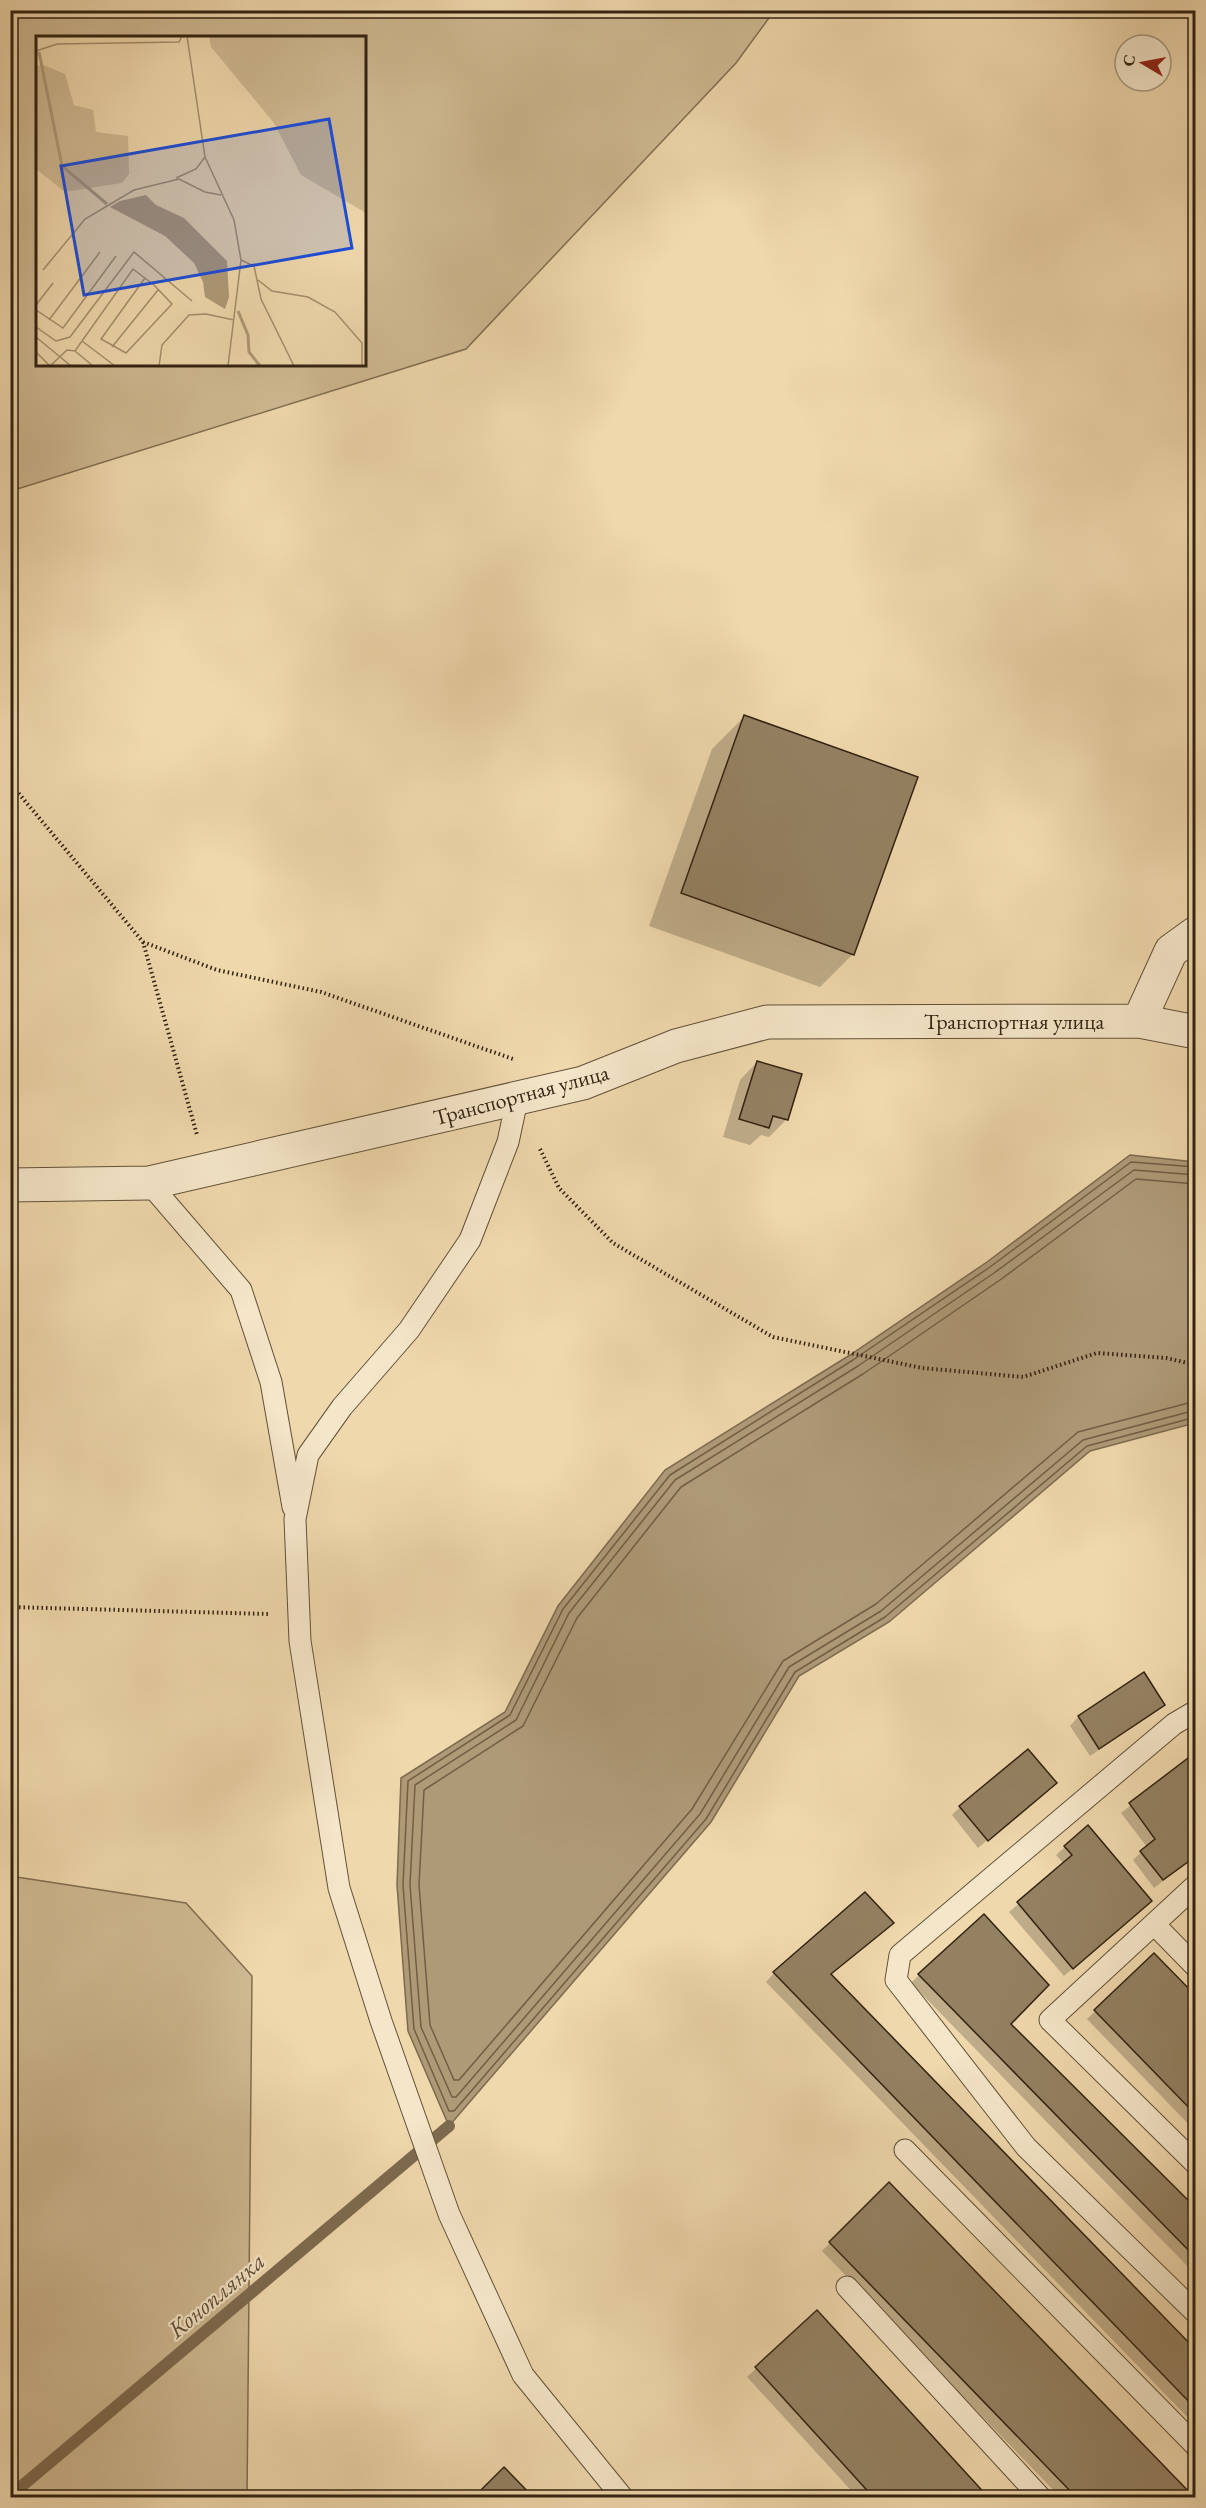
<svg xmlns="http://www.w3.org/2000/svg" width="1206" height="2508" font-family="'EB Garamond',serif">
<style>
.green{fill:#cfb992;stroke:#806e52;stroke-width:1.5;fill-rule:evenodd}
.water{fill:#af9a78;stroke:#7d6a4f;stroke-width:1.5}
.shadow{fill:#0003}
.lines{fill:none;stroke-linecap:round;stroke-linejoin:round}
.shore{stroke:#705e45;stroke-width:1.5}
.stream{stroke:#7d6a4f;stroke-width:12}
.building{fill:#948162;stroke:#322212;stroke-width:1.5}
.service-casing{stroke:#615038;stroke-width:23}
.minor-casing{stroke:#615038;stroke-width:35}
.path{stroke:#322212;stroke-width:4;stroke-dasharray:1.5 3;stroke-linecap:butt}
.service{stroke:#f5e6c9;stroke-width:21}
.minor{stroke:#f5e6c9;stroke-width:33}
.labels{text-anchor:middle;dominant-baseline:central;stroke-width:4.5;stroke-linejoin:round;paint-order:stroke}
.street-label{font-size:22px;fill:#322212;stroke:#f5e6c9}
.water-label{font-size:24px;font-style:italic;fill:#5e4c36;stroke:#f5e6c9}
.inset-river{fill:none;stroke:#af9a78;stroke-width:3}
.inset-road{fill:none;stroke:#a38f6e;stroke-width:1.5}
.view{fill:#1d4ed8;fill-opacity:0.15;stroke:#1d4ed8;stroke-width:3}
.inset-edge{fill:none;stroke:#322212;stroke-width:3}
</style>
<rect width="100%" height="100%" fill="#efd8ac"/>
<filter id="stains"><feTurbulence type="fractalNoise" baseFrequency=".00333" numOctaves="4"/><feColorMatrix values="0 0 0 0 .2 0 0 0 0 .09 0 0 0 0 .02 0 0 0 .5 -.17"/></filter>
<radialGradient id="worn" r=".72"><stop offset=".6" stop-color="#630" stop-opacity="0"/><stop offset="1" stop-color="#630" stop-opacity=".3"/></radialGradient>
<!-- green -->
<path class="green" d="M 11,10 L 774,10 L 774,11 L 736,63 L 466,349 L 11,491 ZM 38,38 L 364,38 L 364,364 L 38,364 Z
M 10,1876 L 186,1903 L 252,1976 L 247,2497 L 11,2497 Z"/>
<!-- water -->
<path class="water" d="M 1130,1155 L 1195,1162 L 1195,1423 L 1090,1451 L 889,1622 L 799,1676 L 711,1822 L 449,2126 L 408,2031 L 397,1885 L 401,1778 L 505,1712 L 558,1606 L 665,1470 L 850,1355 L 987,1262 Z"/>
<!-- shadow -->
<path class="shadow" d="M 744,717 L 853,954 L 820,987 L 649,926 L 712,749 Z
M 757,1062 L 800,1075 L 786,1120 L 769,1137 L 761,1135 L 750,1145 L 723,1137 L 740,1080 Z
M 1143,1674 L 1163,1705 L 1154,1713 L 1090,1756 L 1070,1726 L 1078,1717 Z
M 1196,1754 L 1196,1856 L 1154,1888 L 1133,1860 L 1147,1847 L 1121,1813 Z
M 1055,1783 L 978,1848 L 952,1815 L 960,1807 Z
M 1065,1847 L 1142,1909 L 1064,1976 L 1009,1912 L 1064,1864 L 1056,1855 Z
M 884,1931 L 830,1975 L 1196,2352 L 1196,2426 L 766,1982 L 774,1973 Z
M 1154,1955 L 1196,1998 L 1196,2132 L 1087,2019 Z
M 919,1975 L 1009,2024 L 1196,2210 L 1196,2275 L 911,1983 Z
M 889,2184 L 1193,2498 L 1061,2498 L 822,2251 Z
M 817,2312 L 987,2498 L 858,2498 L 747,2377 Z"/>
<g class="lines">
<!-- shore -->
<path class="shore" d="M 1196,1167 L 1131,1162 L 990,1267 L 853,1360 L 670,1475 L 563,1609 L 510,1715 L 408,1781 L 403,1885 L 414,2029 L 449,2111 L 454,2111 L 706,1819 L 795,1672 L 885,1617 L 1087,1446 L 1196,1417
M 1196,1175 L 1134,1170 L 994,1273 L 858,1366 L 675,1480 L 569,1613 L 516,1720 L 415,1785 L 410,1885 L 421,2027 L 452,2097 L 456,2097 L 700,1814 L 789,1667 L 881,1611 L 1083,1440 L 1196,1410
M 1196,1184 L 1136,1179 L 1000,1280 L 863,1374 L 681,1487 L 577,1618 L 523,1726 L 424,1790 L 419,1885 L 430,2025 L 454,2080 L 459,2080 L 692,1809 L 783,1661 L 876,1604 L 1078,1432 L 1196,1401"/>
<!-- stream -->
<path class="stream" d="M 10,2496 L 449,2126"/>
</g>
<!-- building -->
<path class="building" d="M 744,715 L 918,777 L 854,955 L 681,893 Z
M 757,1061 L 802,1074 L 788,1120 L 773,1116 L 769,1128 L 739,1119 Z
M 1144,1672 L 1165,1705 L 1099,1749 L 1078,1716 Z
M 1028,1749 L 1057,1783 L 988,1841 L 959,1806 Z
M 1196,1752 L 1196,1856 L 1163,1880 L 1140,1851 L 1155,1839 L 1129,1803 Z
M 1088,1825 L 1152,1901 L 1073,1969 L 1017,1902 L 1072,1855 L 1064,1846 Z
M 865,1892 L 894,1923 L 831,1974 L 1196,2350 L 1196,2409 L 773,1972 Z
M 984,1914 L 1049,1985 L 1011,2024 L 1196,2208 L 1196,2258 L 918,1974 Z
M 1154,1953 L 1196,1996 L 1196,2115 L 1094,2010 Z
M 889,2182 L 1195,2498 L 1077,2498 L 829,2242 Z
M 817,2310 L 989,2498 L 874,2498 L 755,2367 Z
M 504,2467 L 534,2498 L 473,2498 Z"/>
<g class="lines">
<!-- service casing -->
<g class="service-casing">
<path id="service" d="M 517,1100 L 508,1142 L 470,1240 L 409,1330 L 342,1407 L 308,1455 L 295,1519 L 300,1641 L 339,1888 L 381,2021 L 449,2214 L 523,2375 L 623,2498
M 149,1183 L 241,1290 L 271,1382 L 293,1507
M 1196,1711 L 1174,1724 L 900,1955 L 896,1980 L 1026,2147 L 1196,2313
M 1196,1885 L 1050,2020 L 1196,2164
M 1154,1924 L 1196,1967
M 905,2150 L 1196,2446
M 847,2287 L 1041,2498"/>
</g>
<!-- minor casing -->
<g class="minor-casing">
<path id="minor" d="M 1139,1021 L 1171,951 L 1196,933
M 10,1185 L 149,1183 L 583,1083 L 676,1046 L 767,1022 L 1139,1021 L 1196,1032"/>
</g>
<!-- path -->
<path class="path" d="M 10,783 L 143,942 L 197,1135
M 143,942 L 217,970 L 321,992 L 513,1059
M 540,1149 L 559,1188 L 613,1243 L 773,1337 L 922,1368 L 1023,1377 L 1097,1353 L 1166,1358 L 1196,1365
M 10,1607 L 268,1614"/>
<!-- service -->
<use href="#service" class="service"/>
<!-- minor -->
<use href="#minor" class="minor"/>
</g>
<g class="labels">
<!-- street labels -->
<g class="street-label">
<text x="1014" y="1021">Транспортная улица</text>
<text transform="translate(521 1095) rotate(-15)">Транспортная улица</text>
</g>
<!-- water labels -->
<g class="water-label">
<text transform="translate(216 2295) rotate(-40)">Коноплянка</text>
</g>
</g>
<!-- overview -->
<g transform="translate(36 36)">
<rect width="330" height="330" fill="#efd8ac"/>
<path d="M 173,0 L 330,0 L 330,177 L 265,139 L 238,87 L 175,11 ZM 5,28 L 29,38 L 38,69 L 57,74 L 60,96 L 92,100 L 93,138 L 86,147 L 29,156 L 0,133 L 0,31 Z" fill="#cfb992"/>
<path d="M 110,159 L 120,169 L 148,182 L 191,225 L 193,261 L 189,273 L 169,261 L 167,246 L 158,227 L 129,200 L 74,171 L 84,165 Z" fill="#af9a78"/>
<path class="inset-river" d="M 3,16 L 26,130 L 71,168M 202,275 L 212,299 L 213,316 L 224,330"/>
<path class="inset-road" d="M 151,0 L 169,121 L 198,184 L 205,224 L 192,330M 0,15 L 21,8 L 143,6 L 146,0M 140,142 L 160,133 L 169,121M 205,224 L 218,230 L 225,263 L 258,330M 7,234 L 49,183 L 98,154 L 143,143 L 169,156 L 185,159M 222,244 L 236,255 L 272,261 L 299,276 L 326,307 L 326,330M 0,269 L 17,247M 0,274 L 27,292 L 80,220M 13,284 L 64,216M 0,291 L 20,305 L 34,301 L 98,216 L 156,265M 0,301 L 35,330M 46,305 L 79,330M 76,311 L 122,254M 39,315 L 57,330M 0,316 L 14,330M 14,330 L 31,314 L 39,315 L 97,233 L 118,249 L 136,268 L 90,317 L 65,303 L 109,242M 123,330 L 126,309 L 153,279 L 170,278 L 198,284"/>
<path class="view" d="M 293,83 L 316,212 L 48,259 L 25,130 Z"/>
<rect width="330" height="330" class="inset-edge"/>
</g>
<!-- margin -->
<rect width="1206" height="2508" fill="none" stroke="#efd8ac" stroke-width="36"/>
<rect x="12" y="12" width="1182" height="2484" fill="none" stroke="#322212" stroke-width="3"/>
<rect x="18" y="18" width="1170" height="2472" fill="none" stroke="#322212" stroke-width="1.5"/>
<!-- north arrow -->
<g transform="translate(1143 63) rotate(280)"><circle r="28" fill="#f5e6c9" stroke="#a79880" stroke-width="1.5"/>
<path d="M0-4.5L10 22L0 15L-10 22Z" fill="#8f2418"/>
<text y="-9" font-size="16" font-weight="bold" text-anchor="middle" fill="#322212">С</text>
</g>
<rect width="100%" height="100%" filter="url(#stains)"/>
<rect width="100%" height="100%" fill="url(#worn)"/>
</svg>
